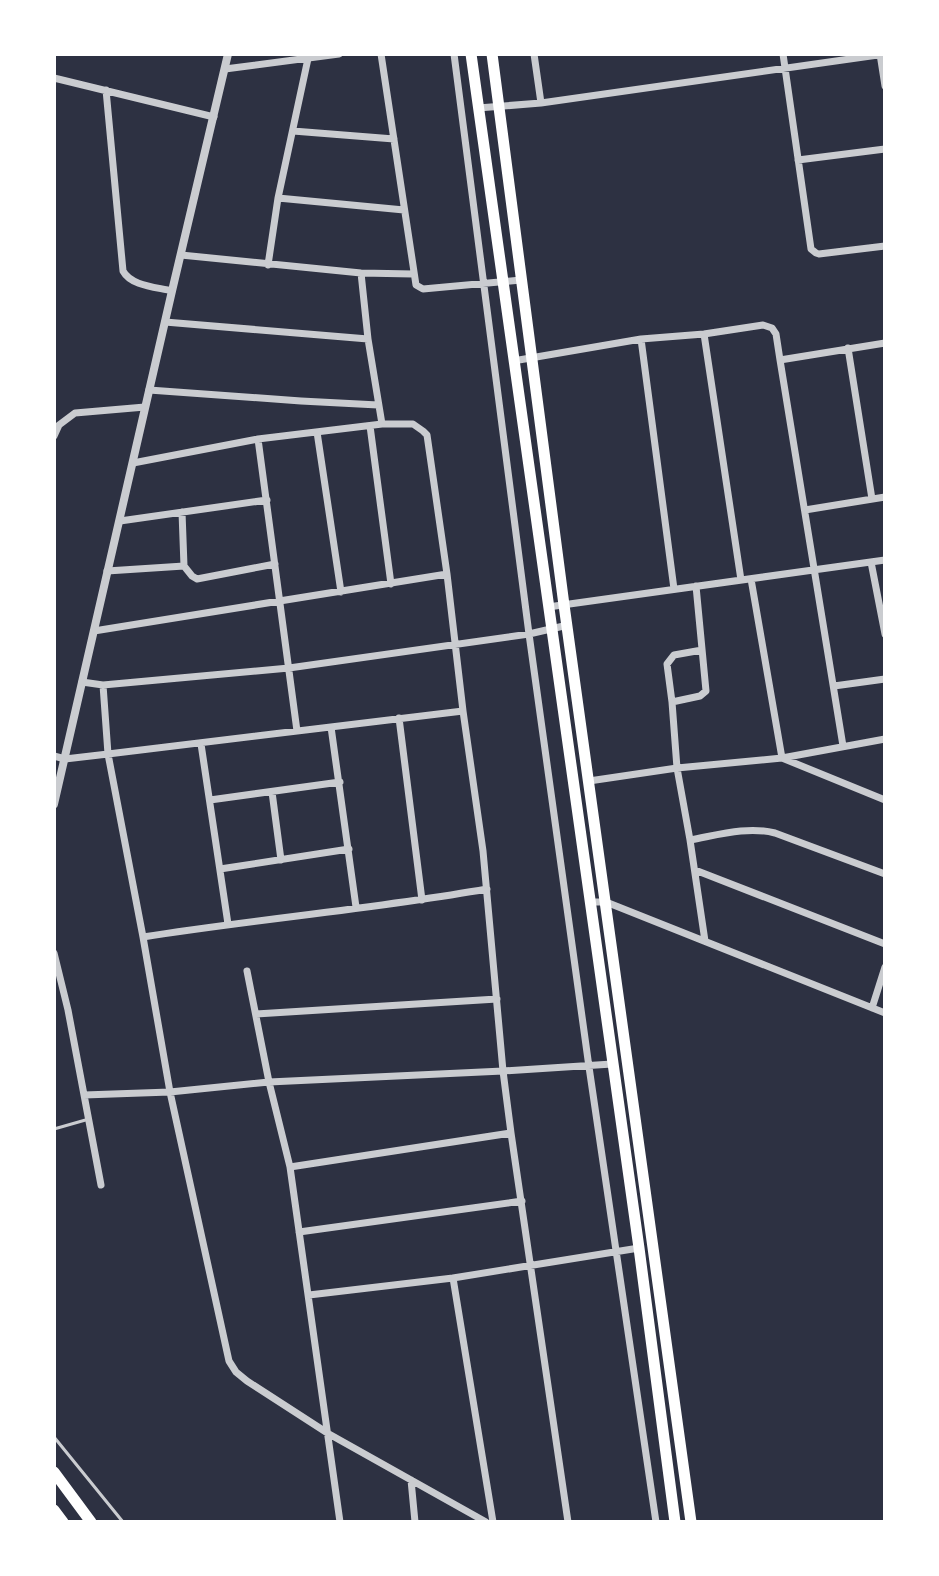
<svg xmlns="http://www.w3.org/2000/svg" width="939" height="1576" font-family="'PT Sans',sans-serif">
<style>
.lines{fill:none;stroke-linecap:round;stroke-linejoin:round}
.service{stroke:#caccd0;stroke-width:3}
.minor{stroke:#caccd0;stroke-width:7}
.tertiary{stroke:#caccd0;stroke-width:8}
.primary{stroke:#fff;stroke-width:11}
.trunk{stroke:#fff;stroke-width:11}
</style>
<rect width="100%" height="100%" fill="#2d3142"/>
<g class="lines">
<!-- service -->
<path class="service" d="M 54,1129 L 89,1119
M 54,1437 L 123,1522"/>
<!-- minor -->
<path class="minor" d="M 381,54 L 416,285 L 423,289 L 521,280
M 454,54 L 529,634 L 589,1067 L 656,1522
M 534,54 L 541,103
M 783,54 L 811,249 L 816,253 L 819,254 L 885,246
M 880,54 L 885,86
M 225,69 L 339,54
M 54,78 L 214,117
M 106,90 L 123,271 C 131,286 156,287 172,291
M 478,108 L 541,103 L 885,54
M 293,131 L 394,139
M 798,160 L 885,149
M 278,198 L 404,210
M 181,255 L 361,273 L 413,274
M 268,265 L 278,198 L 309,54
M 361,273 L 368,339 L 382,424
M 165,322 L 368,339
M 704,334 L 741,580
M 641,339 L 674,589
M 848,348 L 872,499
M 780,360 L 885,343
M 513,361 L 641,339 L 704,334 L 763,325 L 772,328 L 776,334 L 780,360 L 843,746
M 149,390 L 301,401 L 378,405
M 370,426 L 391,584
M 317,432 L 341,592
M 54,436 L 59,425 L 75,413 L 145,407
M 258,439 L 297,731
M 133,463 L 258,439 L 382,424 L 413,424 L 423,431 L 427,435 L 447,574 L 463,711 L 483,851 L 503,1071 L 511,1133 L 568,1522
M 805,510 L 885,497
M 182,512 L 184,566
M 120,521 L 267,500
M 871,562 L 885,634
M 107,571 L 184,566 L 192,576 L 197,579 L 275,564
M 751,579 L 782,758 L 885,800
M 548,607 L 885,560
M 94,631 L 447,574
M 702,650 L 674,655 L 667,664 L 672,702 L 677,768 L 690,840 L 705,941
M 82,682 L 103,685 L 289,668 L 529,634 L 568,625
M 103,685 L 108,754 L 143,937 L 170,1092 L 229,1361 L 236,1372 L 247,1381 L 329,1434 L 486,1522
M 834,686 L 885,679
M 672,702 L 700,696 L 706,691 L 696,586
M 399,718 L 422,900
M 331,727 L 356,907
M 201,744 L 228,924
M 54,756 L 65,759 L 108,754 L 463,711
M 589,781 L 677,768 L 782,758 L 885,739
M 272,792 L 281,860
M 210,800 L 340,782
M 690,840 C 718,835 747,826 775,833 L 885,874
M 220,869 L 349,849
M 695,870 L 885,944
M 589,902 L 606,902 L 885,1013
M 143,937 C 258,919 373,909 487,889
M 54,953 L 68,1010 L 101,1185
M 247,971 L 269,1082 L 290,1167 L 340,1522
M 872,1008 L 885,967
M 256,1014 L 497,999
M 84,1095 L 170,1092 L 269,1082 L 503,1071 L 612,1064
M 290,1167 L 511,1133
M 299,1232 L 522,1201
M 453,1278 L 493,1522
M 309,1295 L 453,1278 L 639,1248
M 411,1480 L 415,1522"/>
<!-- tertiary -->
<path class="tertiary" d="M 54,804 L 172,291 L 228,54"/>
<!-- primary -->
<path class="primary" d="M 471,54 L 639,1248 L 675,1522
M 492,54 L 564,605 L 691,1522"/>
<!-- trunk -->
<path class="trunk" d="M 54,1472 L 91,1522
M 54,1510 L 63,1522"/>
</g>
<!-- border -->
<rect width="939" height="1576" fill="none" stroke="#ffffff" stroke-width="112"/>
</svg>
